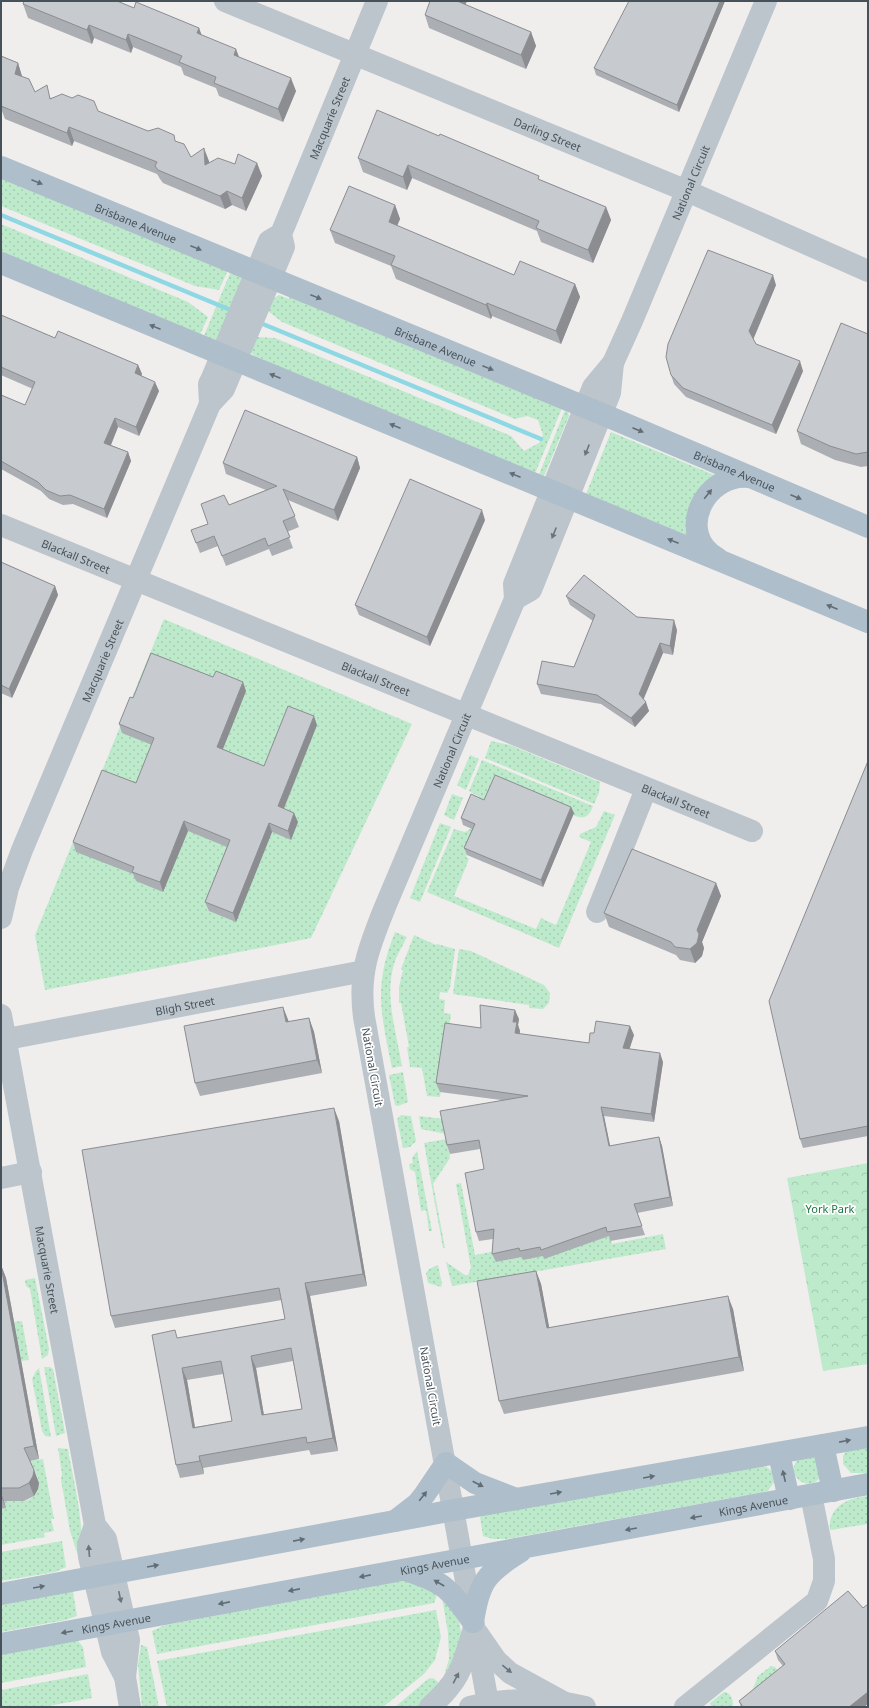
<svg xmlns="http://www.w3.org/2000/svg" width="869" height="1708" font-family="'Noto Sans',sans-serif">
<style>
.grass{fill:url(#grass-dots)}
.park{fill:url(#park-crowns)}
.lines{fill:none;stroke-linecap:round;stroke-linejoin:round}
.stream{stroke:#8ed8e4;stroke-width:4.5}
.minor{stroke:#bcc5cb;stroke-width:22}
.major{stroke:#aebeca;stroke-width:22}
.wall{fill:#abaeb2;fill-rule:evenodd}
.shaded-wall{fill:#8b8d91}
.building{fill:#c7cacf;stroke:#8b8d91;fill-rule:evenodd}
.oneway{fill:#616c75}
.oneway2{fill:#6a747b}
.labels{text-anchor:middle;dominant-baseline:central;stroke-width:3.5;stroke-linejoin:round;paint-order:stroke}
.street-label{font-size:11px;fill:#475159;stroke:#fff}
.park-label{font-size:11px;fill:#1e7443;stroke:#fff}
</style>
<defs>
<pattern id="grass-dots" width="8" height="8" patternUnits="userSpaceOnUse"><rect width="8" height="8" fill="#beeacc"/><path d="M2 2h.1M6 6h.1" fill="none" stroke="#a5cab1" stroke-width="1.8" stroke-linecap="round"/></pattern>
<pattern id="park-crowns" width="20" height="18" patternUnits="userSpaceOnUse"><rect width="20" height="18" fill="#beeacc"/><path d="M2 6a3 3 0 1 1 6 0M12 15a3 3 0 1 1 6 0" fill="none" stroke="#a5cab1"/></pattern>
</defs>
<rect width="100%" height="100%" fill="#f0eded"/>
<!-- grass -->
<path class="grass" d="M 1,176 L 228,270 L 219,290 L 195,286 L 1,206 Z
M 1,224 L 188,302 L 208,317 L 199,337 L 1,254 Z
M 231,271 L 245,277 L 226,332 L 215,341 L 203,338 Z
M 279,295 L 289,299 L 290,296 L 562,408 L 534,476 L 264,364 L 265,360 L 253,355 L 250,351 L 257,337 L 275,338 L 511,436 L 524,451 L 539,443 L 543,435 L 538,420 L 527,416 L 515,419 L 282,322 L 268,311 L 274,298 Z
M 565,410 L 568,412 L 569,416 L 544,476 L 538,477 Z
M 611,432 L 719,477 L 694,538 L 586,494 Z
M 164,619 L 412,724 L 311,938 L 45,990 L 35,935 Z
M 491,741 L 510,745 L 600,782 L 599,793 L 594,804 L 485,758 Z
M 470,755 L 479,759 L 466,790 L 457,785 Z
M 482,760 L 593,806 C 589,817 584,820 573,815 L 574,813 L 487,806 L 478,796 L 469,791 Z
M 452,794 L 463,798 L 454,820 L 444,815 Z
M 604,811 L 615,815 L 559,948 L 427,892 L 454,829 L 465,832 L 472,828 L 477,831 L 466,857 L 469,859 L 454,896 L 536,929 L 541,918 L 556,925 L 591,842 L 579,837 L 580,834 L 596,827 Z
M 440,823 L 451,827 L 420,902 L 410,898 Z
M 395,932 L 407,937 C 402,947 395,958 393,968 C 385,999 397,1035 402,1066 L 392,1068 C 381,1013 373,987 395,932 Z
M 414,935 L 436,945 L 437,944 L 455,949 L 450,988 L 447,993 L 440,992 L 439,999 L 445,1000 L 444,1013 L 451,1014 L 440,1097 L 427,1096 L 422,1068 L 410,1067 L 407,1047 L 409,1047 L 401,1003 L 399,1003 L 399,987 L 403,970 L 401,969 Z
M 459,949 L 471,951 L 544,985 L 550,993 L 549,1003 L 543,1009 L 529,1008 L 529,1005 L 453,994 Z
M 403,1072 L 408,1102 L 398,1106 L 395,1105 L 389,1075 Z
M 401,1115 L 411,1116 L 416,1141 L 410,1147 L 403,1148 L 397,1119 Z
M 419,1116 L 444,1119 L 446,1134 L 421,1129 Z
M 447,1139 L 450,1158 L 433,1184 L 445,1248 L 443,1248 L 424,1143 Z
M 417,1151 L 432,1231 L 429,1231 L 426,1210 L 421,1211 L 415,1172 L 410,1169 L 409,1164 L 413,1163 L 412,1158 Z
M 461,1183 L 475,1255 L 496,1251 L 496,1262 L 522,1257 L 608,1228 L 612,1244 L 663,1234 L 666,1249 L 452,1286 L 446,1262 L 465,1275 L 468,1275 L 471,1268 L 456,1184 Z
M 438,1265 L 442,1284 L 441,1287 L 428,1283 L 426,1273 L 429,1269 Z
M 35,1278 L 49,1349 L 48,1355 L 42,1359 L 30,1289 L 26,1286 L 25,1280 Z
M 22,1321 L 29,1360 L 21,1361 L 14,1322 Z
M 44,1367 L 50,1367 L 53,1369 L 65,1433 L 56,1436 Z
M 39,1368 L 51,1437 L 45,1436 L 42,1431 L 32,1379 L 36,1371 Z
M 868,1444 L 868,1473 L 851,1473 L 843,1464 L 843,1456 L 846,1451 Z
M 58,1448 L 68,1449 C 72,1475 88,1533 78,1556 L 70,1531 L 61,1480 L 62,1474 Z
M 808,1455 L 816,1458 L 821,1476 C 810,1494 785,1477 797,1460 Z
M 43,1459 L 54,1519 L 51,1519 L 54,1531 L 44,1533 L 45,1537 L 1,1545 L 1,1509 L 5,1508 L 3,1493 C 8,1496 13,1500 20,1501 C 33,1503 43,1488 37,1476 C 34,1471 28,1466 23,1462 Z
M 764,1465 L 772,1471 L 774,1482 L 768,1491 L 764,1492 L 506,1539 L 493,1539 L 483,1536 L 480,1517 L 484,1515 Z
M 868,1496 L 868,1524 L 830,1530 C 828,1506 848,1498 868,1496 Z
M 62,1541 L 66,1567 L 55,1572 L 1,1581 L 1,1552 Z
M 415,1580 L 437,1595 L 434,1603 L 157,1654 L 152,1631 L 165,1625 L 395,1582 Z
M 66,1592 L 73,1592 L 77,1616 L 65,1620 L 1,1632 L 1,1603 Z
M 442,1597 L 458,1615 L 462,1637 L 460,1652 L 444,1676 L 449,1659 L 448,1633 Z
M 436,1610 L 441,1637 L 435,1660 L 424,1674 L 383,1707 L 167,1707 L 157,1661 Z
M 75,1641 L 78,1641 L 83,1647 L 86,1667 L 1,1683 L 1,1654 Z
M 141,1645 L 147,1647 L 159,1707 L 142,1707 L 138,1664 Z
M 771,1666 L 775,1667 L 784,1677 L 752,1691 L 758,1676 Z
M 88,1674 L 92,1698 L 43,1707 L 1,1707 L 1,1690 Z
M 433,1678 L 438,1682 L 440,1688 L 419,1707 L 395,1707 L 428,1679 Z
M 724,1692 C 731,1693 733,1699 733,1705 L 731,1707 L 711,1707 L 710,1703 Z"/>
<!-- park -->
<path class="park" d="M 868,1163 L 868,1364 L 823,1371 L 787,1178 Z"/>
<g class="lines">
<!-- stream -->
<path class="stream" d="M 1,215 L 233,311
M 258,322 L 541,439"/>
<!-- minor -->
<g class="minor">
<path id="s1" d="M 225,1 L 687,191 L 868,271"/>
<path d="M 210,404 L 209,384 L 212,378 L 269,241 L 281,234"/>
<path id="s2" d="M 1,525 L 752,831"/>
<path d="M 515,599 L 531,590 L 610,393 L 613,363"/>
<path d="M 597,912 L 646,789"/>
<path id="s3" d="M 1,918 L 8,888 L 22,850 L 210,404 L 224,389 L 284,247 L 281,234 L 377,1"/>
<path id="s4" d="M 1,1015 L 95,1525 L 106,1539 L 129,1640 L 125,1677 L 130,1707"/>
<path id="s5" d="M 7,1039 L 364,971"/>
<path d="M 1,1178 L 31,1172"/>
<path d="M 95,1525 L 88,1545 L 89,1557 L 112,1652 L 125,1677"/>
<path d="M 478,1634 L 496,1660 L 510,1673 L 563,1702"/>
<path id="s6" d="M 488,1703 L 364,1017 C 358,973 369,947 385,907 L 515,599 L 514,584 L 593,387 L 613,363 L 632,321 L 766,1"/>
<path d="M 430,1707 C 460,1680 462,1668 473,1631"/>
<path d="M 470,1707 C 508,1698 546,1697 585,1707"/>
<path d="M 685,1707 L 817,1601 L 824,1581 L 824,1559 L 811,1495"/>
</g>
<!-- major -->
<g class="major">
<path id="s7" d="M 1,167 L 602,414 L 868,527"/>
<path d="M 1,263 L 868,622"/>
<path d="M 717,558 C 675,534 704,472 750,477"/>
<path d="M 823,1445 L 833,1491"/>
<path d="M 779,1454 L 789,1499"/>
<path d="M 395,1521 L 417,1504 L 425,1494 L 446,1463 L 475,1483 L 516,1499"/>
<path d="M 405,1570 C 446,1583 449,1588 473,1622"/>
<path d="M 1,1594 L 454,1510 L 868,1437"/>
<path d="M 473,1622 C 479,1582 486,1573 520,1552"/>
<path id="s8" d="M 1,1644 L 868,1484"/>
</g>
</g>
<!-- wall -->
<path class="wall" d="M 725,1 L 679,112 L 596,75 L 594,68 Z
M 23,4 L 134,8 L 199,28 L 201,35 L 239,57 L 296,91 L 283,122 L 219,96 L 216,88 L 184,75 L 181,67 L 133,47 L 131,53 L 94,38 L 92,44 L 28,18 Z
M 466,5 L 531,32 L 536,46 L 526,69 L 429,28 L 425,15 Z
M 1,56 L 18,63 L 22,77 L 35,92 L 51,98 L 98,111 L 148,131 L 176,141 L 191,157 L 209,161 L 209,163 L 235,164 L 257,163 L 262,176 L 246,211 L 232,205 L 225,209 L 163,183 L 160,179 L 157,174 L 74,141 L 72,146 L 5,119 L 2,111 L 1,111 Z
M 358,158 L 541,180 L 606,207 L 611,220 L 593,263 L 541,242 L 537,231 L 412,178 L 407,190 L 363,172 Z
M 395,205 L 400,219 L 397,226 L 514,275 L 575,284 L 580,297 L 561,344 L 492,316 L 491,319 L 396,279 L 391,266 L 335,243 L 330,230 Z
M 776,285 L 753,339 L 756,344 L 803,371 L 776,434 L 686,397 L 674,384 L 671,375 Z
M 1,315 L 55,338 L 138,365 L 142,374 L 141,375 L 159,391 L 139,436 L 118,427 L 111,445 L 128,452 L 131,461 L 107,518 L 73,504 L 63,505 L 49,499 L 41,491 L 1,469 L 1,395 L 25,405 L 33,389 L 1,375 Z
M 868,334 L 868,466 L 861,467 L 835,460 L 801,444 L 797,431 Z
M 357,457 L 360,468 L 338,521 L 288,500 L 299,527 L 287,532 L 293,548 L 272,556 L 269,549 L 226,566 L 218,546 L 200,553 L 191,530 L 208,524 L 201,504 L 229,505 L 266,490 L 226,474 L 223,463 Z
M 485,520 L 430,646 L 359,615 L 355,605 Z
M 1,562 L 55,586 L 58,595 L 12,698 L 1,693 Z
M 566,596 L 677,630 L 673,655 L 663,653 L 643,699 L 649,711 L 635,727 L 601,704 L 541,694 L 537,684 L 574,667 L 593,621 L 570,605 Z
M 246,691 L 223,749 L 264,766 L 317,725 L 284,809 L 298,822 L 291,840 L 272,832 L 236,922 L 209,911 L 205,902 L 227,847 L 188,831 L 163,892 L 136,881 L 133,874 L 76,852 L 73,842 L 136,783 L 152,745 L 122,733 L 119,724 L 133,698 Z
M 868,761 L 868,1136 L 803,1148 L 800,1139 Z
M 484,800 L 571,807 L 574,813 L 543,887 L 467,855 L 464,848 L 472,829 L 463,825 L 461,818 Z
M 716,883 L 721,896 L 702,942 L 704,948 L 702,956 L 695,963 L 680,960 L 676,955 L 609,927 L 604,913 Z
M 283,1007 L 289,1022 L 309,1018 L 314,1032 L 322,1073 L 200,1096 L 195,1083 Z
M 519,1019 L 518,1025 L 520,1031 L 520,1034 L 589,1043 L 634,1035 L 629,1049 L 663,1062 L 654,1122 L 604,1116 L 610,1146 L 659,1137 L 662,1146 L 673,1206 L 637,1213 L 645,1235 L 610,1241 L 609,1236 L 544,1259 L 543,1256 L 523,1260 L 522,1257 L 496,1262 L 492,1254 L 493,1239 L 479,1241 L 476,1232 L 484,1169 L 480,1149 L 450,1154 L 447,1145 L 501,1100 L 440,1092 L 436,1083 L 481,1028 Z
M 339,1121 L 367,1286 L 310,1296 L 338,1451 L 311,1455 L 309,1450 L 203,1468 L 204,1474 L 180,1478 L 176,1465 L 178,1338 L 285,1319 L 282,1300 L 115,1328 L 111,1316 ZM 293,1361 L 302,1409 L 264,1415 L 256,1368 ZM 223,1374 L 232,1421 L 195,1427 L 187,1380 Z
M 1,1265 L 6,1278 L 39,1459 L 30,1461 L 39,1483 L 38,1489 L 34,1496 L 24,1501 L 4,1501 L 6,1508 L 1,1509 Z
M 536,1271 L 541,1284 L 549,1328 L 733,1309 L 744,1371 L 504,1414 L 499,1401 Z
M 863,1608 L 868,1704 L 864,1707 L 741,1707 L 739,1701 L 783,1666 L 778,1660 L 775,1651 Z"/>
<!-- shaded-wall -->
<path class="shaded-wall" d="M 457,1 L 467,1 L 462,14 Z
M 720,1 L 725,1 L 679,112 L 677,105 Z
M 89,25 L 94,38 L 92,44 L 87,30 Z
M 199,28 L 204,41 L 197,33 Z
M 531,32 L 536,46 L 526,69 L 521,55 Z
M 128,34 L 133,47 L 131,53 L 126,40 Z
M 236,49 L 241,62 L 234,55 Z
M 18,63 L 22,76 L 20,87 L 15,74 Z
M 291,78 L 296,91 L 283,122 L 278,109 Z
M 69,127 L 74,141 L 72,146 L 67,133 Z
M 204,148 L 209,161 L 210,178 L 205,165 Z
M 257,163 L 262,176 L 246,211 L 242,198 Z
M 408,165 L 412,178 L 407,190 L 403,177 Z
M 227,191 L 232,205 L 225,209 L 220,196 Z
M 395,205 L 400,219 L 393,235 L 389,222 Z
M 606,207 L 611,220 L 593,263 L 588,250 Z
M 773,275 L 776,285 L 753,340 L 749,331 Z
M 575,284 L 580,297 L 561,344 L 556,331 Z
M 487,303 L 492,316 L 491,319 L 486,305 Z
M 800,361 L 803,371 L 776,434 L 772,425 Z
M 138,365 L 142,374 L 138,382 L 135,373 Z
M 155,382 L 159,391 L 139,436 L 136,427 Z
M 115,418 L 118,427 L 108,452 L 104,443 Z
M 128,452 L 131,461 L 107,518 L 104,509 Z
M 357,457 L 360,468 L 338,521 L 334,510 Z
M 482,510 L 485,520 L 430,646 L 427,637 Z
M 55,586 L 58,595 L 12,698 L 9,689 Z
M 674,620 L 677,630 L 673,655 L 670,646 Z
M 660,643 L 663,653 L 642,703 L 639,694 Z
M 243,682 L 246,691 L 220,756 L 217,747 Z
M 646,702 L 649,711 L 635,727 L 631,718 Z
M 314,716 L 317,725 L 281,815 L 278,806 Z
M 571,807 L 574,813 L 543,887 L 541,880 Z
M 294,813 L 298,822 L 291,840 L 288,831 Z
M 184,821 L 188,831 L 163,892 L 160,882 Z
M 269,823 L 272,832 L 236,922 L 233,913 Z
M 716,883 L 721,896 L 702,942 L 704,948 L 702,956 L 695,963 L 690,949 L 697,930 Z
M 283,1007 L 288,1020 L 291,1036 L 286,1022 Z
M 515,1010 L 519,1019 L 518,1025 L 520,1031 L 518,1042 L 515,1033 L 513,1022 Z
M 309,1018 L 314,1032 L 322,1073 L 317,1060 Z
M 630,1026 L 634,1035 L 627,1057 L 623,1048 Z
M 660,1053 L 663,1062 L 654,1122 L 651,1114 Z
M 601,1107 L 604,1116 L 612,1155 L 609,1146 Z
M 334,1108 L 339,1121 L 367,1286 L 363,1274 Z
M 659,1137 L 662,1146 L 673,1206 L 670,1197 Z
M 1,1265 L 6,1278 L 39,1459 L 34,1446 Z
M 536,1271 L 541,1284 L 552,1342 L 547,1328 Z
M 305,1283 L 310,1296 L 338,1451 L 333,1438 Z
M 728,1296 L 733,1309 L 744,1371 L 739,1357 Z
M 251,1356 L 256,1368 L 266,1428 L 262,1415 Z
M 182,1368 L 187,1380 L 197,1440 L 193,1428 Z
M 199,1456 L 203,1468 L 204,1474 L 200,1461 Z
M 34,1470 L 39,1483 L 38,1489 L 34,1496 L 29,1483 Z
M 1,1493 L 4,1501 L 6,1508 L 1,1496 Z
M 868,1692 L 868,1704 L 864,1707 L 849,1707 Z"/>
<!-- building -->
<path class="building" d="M 24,1 L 117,1 L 134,8 L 136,2 L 199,28 L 197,33 L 236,49 L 234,55 L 291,78 L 278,109 L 214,83 L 216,77 L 179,62 L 182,56 L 128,34 L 126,40 L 89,25 L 87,30 L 23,4 Z
M 430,1 L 457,1 L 531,32 L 521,55 L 425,15 Z
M 629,1 L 720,1 L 677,105 L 594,68 Z
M 1,56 L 18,63 L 15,74 L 29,79 L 35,92 L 47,85 L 50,99 L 62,94 L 72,98 L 78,95 L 94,101 L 98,111 L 148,131 L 158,128 L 174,135 L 175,141 L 184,144 L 191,157 L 204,148 L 205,165 L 218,158 L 235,164 L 238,154 L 257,163 L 242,198 L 227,191 L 220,196 L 158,170 L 155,166 L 157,162 L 69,127 L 67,133 L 1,106 Z
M 377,110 L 439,136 L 440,134 L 539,176 L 538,179 L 606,207 L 588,250 L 536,228 L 539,221 L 408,165 L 403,177 L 358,158 Z
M 349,186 L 395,205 L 389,222 L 514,275 L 520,261 L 575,284 L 556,331 L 487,303 L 486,305 L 391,265 L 395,256 L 330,230 Z
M 708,250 L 773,275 L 749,331 L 756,344 L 800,361 L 772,425 L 683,388 L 671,375 L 666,357 L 668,344 Z
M 1,315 L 55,338 L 58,331 L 138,365 L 135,373 L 155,382 L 136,427 L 115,418 L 104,443 L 128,452 L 104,509 L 70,495 L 60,496 L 46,490 L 38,482 L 1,461 L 1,395 L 25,405 L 35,382 L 1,367 Z
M 841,323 L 868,334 L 868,452 L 856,454 L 830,446 L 797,431 Z
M 245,410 L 357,457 L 334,510 L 283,489 L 295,516 L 283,521 L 290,537 L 268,546 L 265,538 L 222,556 L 214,536 L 196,543 L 191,530 L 208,524 L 201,504 L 224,495 L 229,505 L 277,486 L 223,463 Z
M 410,479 L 482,510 L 427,637 L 355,605 Z
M 1,562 L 55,586 L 9,689 L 1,685 Z
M 584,575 L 637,617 L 674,620 L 670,646 L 660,643 L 639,694 L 646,702 L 631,718 L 597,695 L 537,684 L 542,661 L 574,667 L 595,615 L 566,596 Z
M 151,653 L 213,677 L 216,671 L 243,682 L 217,747 L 264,766 L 288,706 L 314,716 L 278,806 L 294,813 L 288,831 L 269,823 L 233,913 L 205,902 L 230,840 L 184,821 L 160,882 L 132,872 L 134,867 L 73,842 L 102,770 L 136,783 L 154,738 L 119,724 L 130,697 L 133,698 Z
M 868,761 L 868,1126 L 800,1139 L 769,1001 Z
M 495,775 L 571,807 L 541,880 L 464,848 L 475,824 L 461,818 L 471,794 L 484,800 Z
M 632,849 L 716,883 L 697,930 L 699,934 L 697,943 L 690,949 L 675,947 L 671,942 L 604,913 Z
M 480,1005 L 515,1010 L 513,1022 L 517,1022 L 515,1033 L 589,1043 L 590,1033 L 594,1033 L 596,1021 L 630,1026 L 623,1048 L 660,1053 L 651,1114 L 601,1107 L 609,1146 L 659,1137 L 670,1197 L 634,1204 L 642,1226 L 607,1232 L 606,1227 L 541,1250 L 540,1247 L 520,1251 L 519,1248 L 492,1254 L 494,1229 L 476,1232 L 465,1173 L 484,1169 L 479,1140 L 447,1145 L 440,1111 L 528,1096 L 436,1083 L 445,1023 L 481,1028 Z
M 283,1007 L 286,1022 L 309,1018 L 317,1060 L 195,1083 L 184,1026 Z
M 334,1108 L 363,1274 L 305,1283 L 333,1438 L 307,1443 L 306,1437 L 199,1456 L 200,1461 L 176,1465 L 152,1335 L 175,1330 L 177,1338 L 285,1319 L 279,1288 L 111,1316 L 82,1150 ZM 291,1348 L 302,1409 L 262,1415 L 251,1356 ZM 221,1361 L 232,1421 L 193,1428 L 182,1368 Z
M 1,1266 L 34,1446 L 24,1448 L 34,1470 L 33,1476 L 29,1483 L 19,1488 L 1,1488 Z
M 536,1271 L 547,1328 L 728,1296 L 739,1357 L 499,1401 L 477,1281 Z
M 848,1591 L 863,1608 L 868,1604 L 868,1692 L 849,1707 L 743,1707 L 739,1701 L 785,1664 L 775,1651 Z"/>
<!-- one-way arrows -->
<defs><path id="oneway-solid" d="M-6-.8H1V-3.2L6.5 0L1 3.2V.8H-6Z"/></defs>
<g class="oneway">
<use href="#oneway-solid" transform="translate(37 182) rotate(22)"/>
<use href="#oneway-solid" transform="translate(196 248) rotate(22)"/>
<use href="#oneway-solid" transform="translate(316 297) rotate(22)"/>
<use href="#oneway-solid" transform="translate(155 327) rotate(-158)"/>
<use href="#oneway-solid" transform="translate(488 368) rotate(22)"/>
<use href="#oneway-solid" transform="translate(275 376) rotate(-158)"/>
<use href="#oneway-solid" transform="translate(395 426) rotate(-158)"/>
<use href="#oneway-solid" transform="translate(638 430) rotate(23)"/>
<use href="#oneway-solid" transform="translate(515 475) rotate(-158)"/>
<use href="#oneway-solid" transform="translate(708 494) rotate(-51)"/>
<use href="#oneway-solid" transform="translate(796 497) rotate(23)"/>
<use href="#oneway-solid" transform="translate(673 541) rotate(-158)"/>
<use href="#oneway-solid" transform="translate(832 607) rotate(-157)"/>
<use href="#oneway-solid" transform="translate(845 1441) rotate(-11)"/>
<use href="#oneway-solid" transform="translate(784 1476) rotate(-103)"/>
<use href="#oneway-solid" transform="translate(649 1477) rotate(-10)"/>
<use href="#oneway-solid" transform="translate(478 1484) rotate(27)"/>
<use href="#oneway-solid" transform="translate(556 1493) rotate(-10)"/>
<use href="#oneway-solid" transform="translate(423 1496) rotate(-51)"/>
<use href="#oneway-solid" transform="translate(696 1517) rotate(170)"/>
<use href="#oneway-solid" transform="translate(631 1529) rotate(170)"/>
<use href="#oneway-solid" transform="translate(299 1540) rotate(-11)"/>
<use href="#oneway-solid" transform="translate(153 1566) rotate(-10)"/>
<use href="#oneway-solid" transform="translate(365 1576) rotate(169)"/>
<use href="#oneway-solid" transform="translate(439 1583) rotate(-150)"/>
<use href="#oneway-solid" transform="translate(39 1587) rotate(-10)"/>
<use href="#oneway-solid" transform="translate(294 1590) rotate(169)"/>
<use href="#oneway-solid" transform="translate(224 1603) rotate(169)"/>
<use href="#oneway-solid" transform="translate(67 1632) rotate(170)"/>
</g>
<g class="oneway2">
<use href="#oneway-solid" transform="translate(587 450) rotate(112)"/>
<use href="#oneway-solid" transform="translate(554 533) rotate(112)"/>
<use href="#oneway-solid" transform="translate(89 1551) rotate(-95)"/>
<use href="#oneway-solid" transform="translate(120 1597) rotate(78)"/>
<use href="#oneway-solid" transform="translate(507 1669) rotate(39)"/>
<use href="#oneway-solid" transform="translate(456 1678) rotate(-62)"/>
</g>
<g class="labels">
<!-- street labels -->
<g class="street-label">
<text stroke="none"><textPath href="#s3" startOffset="869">Macquarie Street</textPath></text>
<text stroke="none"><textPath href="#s1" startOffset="349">Darling Street</textPath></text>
<text stroke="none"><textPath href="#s6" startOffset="1600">National Circuit</textPath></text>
<text stroke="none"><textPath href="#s7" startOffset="146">Brisbane Avenue</textPath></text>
<text stroke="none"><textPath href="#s7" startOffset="470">Brisbane Avenue</textPath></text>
<text stroke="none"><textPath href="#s7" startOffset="794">Brisbane Avenue</textPath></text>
<text stroke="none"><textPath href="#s2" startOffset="81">Blackall Street</textPath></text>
<text stroke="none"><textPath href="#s3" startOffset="277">Macquarie Street</textPath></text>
<text stroke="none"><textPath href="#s2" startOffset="405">Blackall Street</textPath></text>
<text stroke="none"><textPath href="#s6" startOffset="981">National Circuit</textPath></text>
<text stroke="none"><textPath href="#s2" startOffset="729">Blackall Street</textPath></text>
<text stroke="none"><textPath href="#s5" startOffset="181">Bligh Street</textPath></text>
<text transform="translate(373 1067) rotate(80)">National Circuit</text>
<text stroke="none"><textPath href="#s4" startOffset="259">Macquarie Street</textPath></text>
<text transform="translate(431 1386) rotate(80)">National Circuit</text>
<text stroke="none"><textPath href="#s8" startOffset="765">Kings Avenue</textPath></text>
<text stroke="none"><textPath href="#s8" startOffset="441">Kings Avenue</textPath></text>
<text stroke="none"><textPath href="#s8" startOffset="117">Kings Avenue</textPath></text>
</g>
<!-- park labels -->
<g class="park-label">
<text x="830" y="1208">York Park</text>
</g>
</g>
<!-- border -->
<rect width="869" height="1708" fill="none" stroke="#475159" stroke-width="4"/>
</svg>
